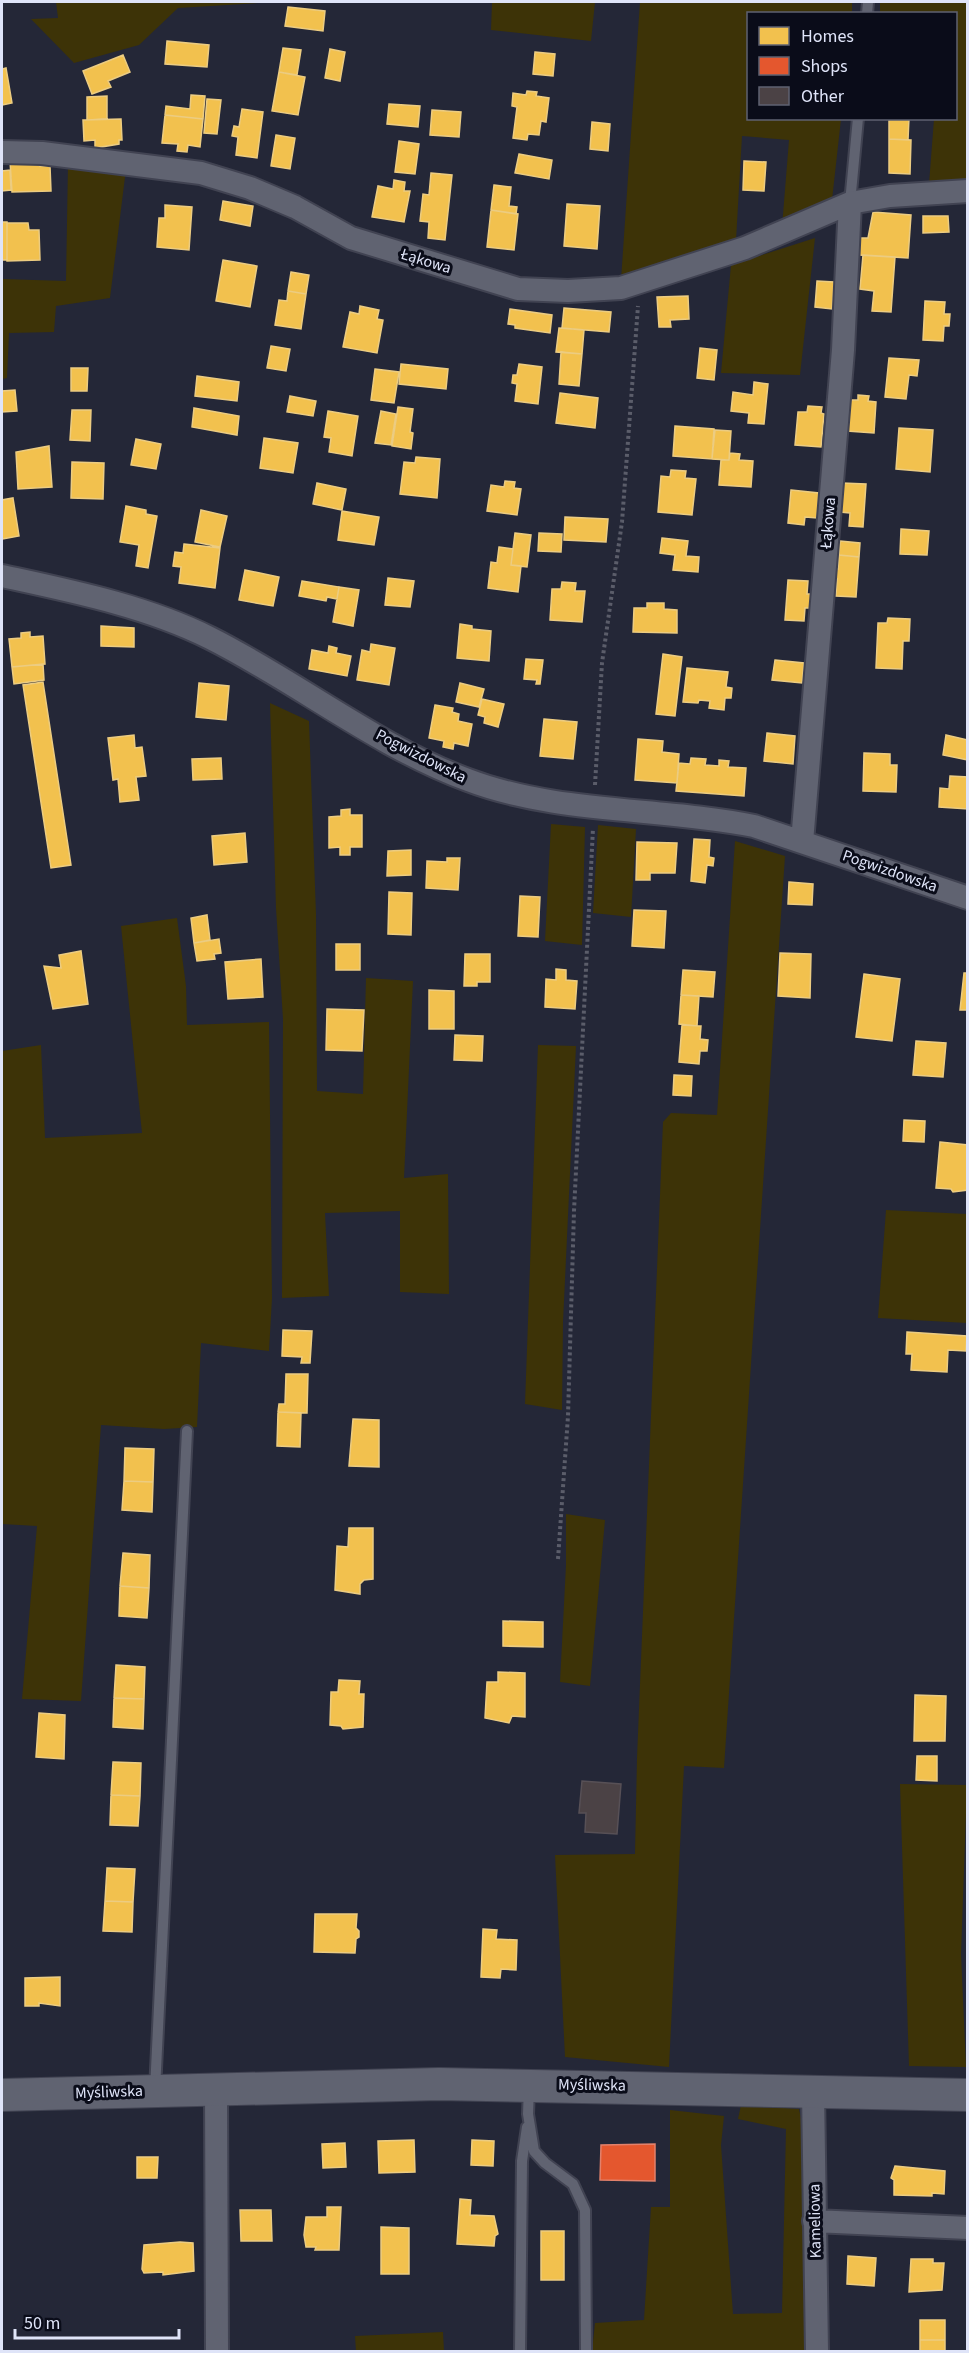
<svg xmlns="http://www.w3.org/2000/svg" width="969" height="2353" font-family="'Source Sans 3',sans-serif">
<style>
.green{fill:#3d3307}
.homes{fill:#f2c14e;stroke:#eccc81;stroke-width:1.5}
.shops{fill:#e4572e;stroke:#e2816b;stroke-width:1.5}
.building{fill:#4b4245;stroke:#575056;stroke-width:1.5}
.lines{fill:none;stroke-linecap:round;stroke-linejoin:round}
.lane-casing{stroke:#414352;stroke-width:14}
.street-casing{stroke:#414352;stroke-width:26}
.secondary-casing{stroke:#414352;stroke-width:34}
.path{stroke:#5b5d6a;stroke-width:4;stroke-dasharray:3 3;stroke-linecap:butt}
.lane{stroke:#606371;stroke-width:10}
.street{stroke:#606371;stroke-width:22}
.secondary{stroke:#606371;stroke-width:32}
.labels{text-anchor:middle;dominant-baseline:central;stroke-width:6;stroke-linejoin:round;paint-order:stroke}
.street-label{font-size:16px;fill:#dfe4f8;stroke:#0a0c19}
</style>
<rect width="100%" height="100%" fill="#242737"/>
<!-- green -->
<path class="green" d="M 56,2 L 274,2 L 178,8 L 139,45 L 74,63 L 31,19 L 58,18 Z
M 492,2 L 595,2 L 591,41 L 491,30 Z
M 640,2 L 852,2 L 852,13 L 748,14 L 748,118 L 841,119 L 832,200 L 782,227 L 789,140 L 742,136 L 736,240 L 621,280 Z
M 880,2 L 967,2 L 967,180 L 929,184 L 934,119 L 956,118 L 956,14 L 880,14 Z
M 68,164 L 126,169 L 110,298 L 56,306 L 54,332 L 9,333 L 7,378 L 2,379 L 2,279 L 66,281 Z
M 815,238 L 800,375 L 721,373 L 731,265 Z
M 270,703 L 309,721 L 316,914 L 317,1091 L 363,1094 L 366,978 L 413,981 L 404,1178 L 448,1174 L 449,1294 L 400,1292 L 400,1211 L 325,1213 L 329,1296 L 282,1298 L 283,1019 L 276,908 Z
M 551,824 L 585,827 L 582,945 L 545,941 Z
M 598,825 L 636,829 L 631,917 L 593,913 Z
M 735,841 L 785,856 L 724,1768 L 684,1766 L 669,2067 L 565,2057 L 555,1855 L 635,1854 L 637,1758 L 663,1122 L 671,1113 L 717,1115 Z
M 177,918 L 186,986 L 187,1025 L 269,1022 L 272,1298 L 269,1351 L 201,1343 L 197,1427 L 164,1429 L 101,1425 L 81,1701 L 22,1699 L 37,1526 L 2,1524 L 2,1051 L 41,1045 L 45,1138 L 142,1133 L 121,926 Z
M 538,1045 L 576,1046 L 563,1322 L 562,1410 L 525,1404 Z
M 886,1210 L 967,1214 L 967,1323 L 878,1318 Z
M 566,1514 L 605,1520 L 590,1686 L 560,1682 L 566,1565 Z
M 900,1784 L 967,1785 L 961,1954 L 966,2067 L 909,2066 Z
M 741,2105 L 799,2109 L 804,2133 L 808,2351 L 592,2352 L 595,2323 L 644,2320 L 651,2207 L 670,2207 L 670,2110 L 724,2116 L 721,2145 L 733,2314 L 782,2313 L 786,2129 L 738,2119 Z
M 443,2332 L 444,2351 L 356,2351 L 355,2336 Z"/>
<!-- homes -->
<path class="homes" d="M 288,7 L 325,11 L 323,31 L 285,26 Z
M 167,41 L 209,45 L 207,67 L 165,64 Z
M 283,48 L 301,50 L 297,75 L 279,72 Z
M 330,49 L 345,52 L 340,81 L 325,78 Z
M 535,52 L 555,54 L 553,76 L 533,74 Z
M 123,55 L 130,72 L 108,81 L 111,87 L 92,94 L 83,71 Z
M 6,68 L 12,103 L 2,105 L 2,69 Z
M 279,72 L 305,77 L 298,115 L 272,111 Z
M 527,91 L 537,92 L 536,96 L 549,98 L 546,122 L 541,121 L 539,135 L 528,134 L 527,140 L 513,138 L 517,107 L 512,106 L 513,93 L 526,95 Z
M 191,95 L 205,96 L 203,119 L 165,115 L 166,106 L 190,109 Z
M 107,96 L 107,119 L 87,120 L 87,97 Z
M 207,99 L 221,100 L 217,134 L 204,133 Z
M 389,104 L 420,106 L 418,127 L 387,124 Z
M 242,109 L 263,112 L 257,158 L 236,155 L 238,137 L 232,136 L 234,126 L 239,127 Z
M 432,110 L 461,112 L 459,137 L 430,135 Z
M 165,115 L 203,119 L 200,147 L 188,145 L 187,152 L 177,151 L 178,144 L 162,143 Z
M 889,118 L 909,118 L 908,140 L 889,139 Z
M 121,119 L 122,140 L 119,140 L 119,144 L 95,148 L 95,140 L 84,141 L 83,120 Z
M 592,122 L 610,124 L 608,151 L 590,149 Z
M 276,135 L 295,138 L 290,169 L 271,166 Z
M 889,139 L 911,140 L 910,174 L 889,173 Z
M 399,141 L 419,144 L 415,174 L 395,172 Z
M 519,154 L 552,160 L 549,179 L 515,173 Z
M 40,160 L 40,166 L 50,166 L 51,191 L 12,192 L 10,161 Z
M 744,161 L 766,162 L 764,191 L 743,190 Z
M 10,170 L 11,190 L 2,191 L 2,171 Z
M 431,173 L 452,175 L 445,240 L 428,238 L 429,222 L 420,221 L 423,194 L 429,195 Z
M 394,180 L 405,182 L 404,191 L 410,191 L 404,222 L 372,217 L 378,186 L 393,189 Z
M 494,185 L 511,187 L 509,206 L 517,207 L 516,214 L 491,210 Z
M 223,201 L 253,206 L 250,226 L 220,220 Z
M 567,204 L 600,206 L 597,249 L 564,246 Z
M 165,205 L 192,207 L 189,250 L 157,247 L 159,218 L 165,218 Z
M 491,210 L 518,214 L 514,250 L 487,247 Z
M 873,212 L 911,215 L 908,258 L 859,255 L 860,238 L 868,238 Z
M 923,216 L 948,216 L 949,232 L 923,233 Z
M 2,222 L 7,222 L 7,260 L 2,260 Z
M 7,223 L 28,223 L 29,230 L 39,230 L 40,260 L 7,261 Z
M 863,255 L 895,257 L 891,312 L 872,311 L 874,291 L 860,289 Z
M 223,260 L 257,266 L 250,307 L 216,301 Z
M 291,272 L 309,275 L 306,294 L 288,291 Z
M 817,281 L 834,282 L 832,309 L 815,307 Z
M 288,291 L 306,294 L 301,329 L 275,325 L 279,300 L 287,301 Z
M 688,296 L 689,319 L 670,320 L 671,327 L 659,327 L 657,297 Z
M 925,301 L 945,302 L 944,314 L 950,314 L 949,326 L 944,326 L 943,341 L 923,340 Z
M 360,306 L 379,310 L 377,319 L 383,320 L 377,353 L 343,347 L 350,312 L 359,314 Z
M 564,308 L 611,312 L 609,332 L 562,328 Z
M 510,309 L 552,315 L 550,333 L 515,328 L 515,325 L 508,324 Z
M 559,328 L 584,330 L 582,354 L 556,352 Z
M 271,346 L 290,349 L 286,371 L 267,368 Z
M 700,348 L 717,350 L 714,380 L 697,378 Z
M 561,352 L 582,354 L 579,386 L 559,384 Z
M 889,358 L 919,360 L 917,376 L 909,375 L 906,399 L 885,397 Z
M 401,364 L 448,369 L 446,389 L 399,384 Z
M 519,364 L 542,367 L 538,404 L 515,401 L 517,384 L 512,383 L 513,375 L 517,375 Z
M 71,368 L 88,368 L 87,391 L 71,391 Z
M 375,369 L 399,372 L 394,403 L 371,400 Z
M 197,376 L 239,382 L 237,401 L 195,396 Z
M 754,382 L 768,384 L 764,424 L 748,423 L 749,413 L 731,411 L 733,392 L 753,395 Z
M 15,390 L 17,411 L 2,412 L 2,391 Z
M 560,393 L 598,398 L 595,428 L 556,423 Z
M 858,395 L 869,396 L 868,401 L 876,402 L 874,433 L 847,431 L 850,400 L 858,400 Z
M 290,396 L 316,401 L 313,416 L 287,412 Z
M 808,406 L 822,407 L 821,413 L 824,414 L 821,447 L 795,445 L 798,412 L 807,412 Z
M 398,407 L 413,409 L 410,432 L 413,433 L 411,449 L 392,446 Z
M 194,408 L 239,416 L 237,435 L 192,427 Z
M 72,410 L 91,410 L 90,441 L 70,440 Z
M 328,411 L 358,416 L 352,456 L 329,452 L 331,438 L 324,437 Z
M 381,411 L 396,414 L 391,445 L 375,443 Z
M 675,426 L 714,429 L 712,459 L 673,456 Z
M 899,428 L 933,430 L 930,472 L 896,469 Z
M 715,430 L 731,431 L 729,460 L 712,459 Z
M 264,438 L 298,443 L 293,473 L 260,468 Z
M 136,439 L 161,444 L 156,469 L 131,465 Z
M 49,446 L 52,487 L 18,489 L 16,452 Z
M 730,453 L 740,454 L 739,460 L 753,461 L 751,487 L 719,485 L 721,460 L 729,460 Z
M 416,457 L 440,459 L 437,498 L 400,494 L 404,462 L 415,463 Z
M 72,462 L 104,463 L 103,499 L 71,498 Z
M 671,470 L 686,471 L 685,478 L 696,479 L 692,515 L 658,512 L 661,476 L 670,477 Z
M 505,481 L 515,482 L 514,488 L 521,489 L 517,515 L 487,511 L 491,485 L 504,487 Z
M 317,483 L 346,489 L 342,510 L 313,504 Z
M 842,483 L 866,484 L 863,527 L 849,526 L 850,513 L 840,512 Z
M 791,490 L 819,493 L 817,518 L 805,517 L 804,525 L 788,523 Z
M 13,498 L 19,536 L 2,539 L 2,500 Z
M 126,506 L 146,510 L 146,514 L 157,516 L 148,568 L 136,566 L 139,545 L 120,542 Z
M 201,510 L 227,516 L 220,547 L 195,542 Z
M 342,511 L 379,517 L 374,545 L 338,540 Z
M 565,517 L 608,519 L 606,542 L 564,540 Z
M 901,529 L 929,531 L 927,555 L 900,554 Z
M 515,533 L 531,535 L 527,567 L 511,565 Z
M 539,533 L 562,534 L 561,552 L 538,551 Z
M 662,538 L 688,541 L 686,556 L 699,557 L 698,572 L 673,570 L 675,555 L 660,553 Z
M 840,541 L 860,543 L 859,557 L 839,555 Z
M 184,544 L 220,548 L 215,588 L 179,583 L 181,567 L 173,566 L 175,552 L 183,553 Z
M 499,547 L 513,549 L 511,565 L 521,566 L 518,592 L 488,588 L 491,562 L 497,563 Z
M 839,555 L 859,557 L 856,597 L 836,596 L 837,579 L 831,578 L 832,568 L 838,569 Z
M 245,570 L 279,577 L 273,606 L 239,600 Z
M 388,578 L 414,581 L 410,607 L 385,605 Z
M 788,580 L 808,581 L 807,594 L 811,594 L 810,608 L 805,608 L 804,621 L 785,620 Z
M 302,581 L 339,587 L 337,599 L 327,597 L 326,601 L 299,596 Z
M 562,582 L 576,583 L 575,591 L 585,591 L 582,622 L 550,620 L 552,589 L 561,589 Z
M 339,587 L 359,590 L 353,626 L 333,622 Z
M 647,603 L 664,603 L 664,609 L 677,610 L 677,633 L 633,632 L 634,608 L 647,608 Z
M 888,618 L 910,619 L 909,641 L 903,641 L 902,669 L 876,668 L 878,623 L 887,623 Z
M 460,624 L 472,626 L 472,629 L 491,631 L 489,661 L 457,658 Z
M 101,626 L 134,628 L 134,647 L 101,646 Z
M 30,632 L 30,637 L 43,636 L 45,664 L 12,667 L 9,639 L 21,638 L 21,633 Z
M 371,644 L 395,648 L 389,685 L 357,680 L 362,650 L 370,652 Z
M 329,646 L 337,648 L 336,653 L 351,656 L 347,676 L 309,669 L 312,650 L 328,653 Z
M 663,654 L 682,657 L 675,716 L 656,714 Z
M 526,659 L 543,660 L 540,684 L 536,684 L 537,680 L 524,679 Z
M 775,660 L 804,663 L 802,683 L 772,680 Z
M 43,664 L 44,680 L 14,684 L 12,667 Z
M 687,668 L 728,672 L 726,687 L 732,688 L 731,698 L 725,698 L 724,710 L 709,708 L 710,701 L 699,700 L 698,703 L 683,702 Z
M 43,682 L 71,865 L 51,868 L 23,685 Z
M 199,683 L 229,686 L 226,720 L 196,717 Z
M 460,683 L 484,689 L 479,707 L 456,702 Z
M 482,699 L 504,704 L 498,727 L 484,723 L 485,717 L 478,715 Z
M 435,705 L 453,708 L 452,712 L 459,714 L 458,721 L 472,724 L 468,746 L 454,743 L 453,749 L 443,747 L 444,741 L 429,738 Z
M 544,719 L 577,722 L 573,759 L 540,756 Z
M 767,733 L 795,736 L 793,764 L 764,761 Z
M 134,735 L 135,748 L 142,747 L 146,776 L 136,777 L 139,800 L 120,802 L 118,779 L 113,780 L 108,738 Z
M 946,735 L 968,740 L 968,760 L 943,755 Z
M 638,739 L 663,741 L 662,752 L 679,754 L 677,783 L 635,780 Z
M 864,753 L 890,754 L 890,765 L 897,765 L 896,792 L 863,791 Z
M 221,758 L 222,779 L 193,780 L 192,759 Z
M 691,758 L 706,759 L 705,765 L 719,766 L 719,760 L 729,761 L 728,767 L 746,768 L 744,796 L 676,791 L 679,763 L 690,764 Z
M 950,776 L 968,777 L 968,809 L 939,807 L 940,788 L 949,789 Z
M 350,809 L 350,815 L 362,815 L 362,847 L 350,847 L 350,855 L 340,855 L 340,847 L 329,848 L 329,817 L 341,816 L 341,810 Z
M 245,833 L 247,862 L 214,865 L 212,836 Z
M 694,839 L 710,840 L 709,857 L 714,858 L 713,866 L 707,865 L 705,883 L 691,881 Z
M 637,842 L 677,843 L 675,873 L 650,873 L 650,880 L 636,880 Z
M 411,850 L 411,875 L 387,876 L 388,851 Z
M 447,858 L 460,858 L 458,890 L 426,888 L 427,861 L 447,862 Z
M 789,882 L 813,884 L 812,905 L 788,904 Z
M 389,892 L 412,893 L 411,935 L 388,934 Z
M 520,896 L 540,897 L 538,937 L 518,936 Z
M 634,910 L 666,911 L 664,948 L 632,946 Z
M 207,915 L 210,940 L 194,943 L 191,918 Z
M 219,939 L 221,953 L 214,954 L 215,959 L 197,961 L 194,943 Z
M 336,944 L 360,944 L 360,970 L 336,970 Z
M 81,951 L 88,1004 L 53,1009 L 44,966 L 61,968 L 59,955 Z
M 780,953 L 811,954 L 810,998 L 778,996 Z
M 465,954 L 490,954 L 490,982 L 477,982 L 477,986 L 464,986 Z
M 261,959 L 263,997 L 228,999 L 225,962 Z
M 556,969 L 566,970 L 566,980 L 577,981 L 575,1009 L 545,1007 L 546,979 L 556,980 Z
M 683,970 L 715,972 L 713,997 L 681,995 Z
M 964,973 L 968,973 L 968,1010 L 960,1010 Z
M 864,974 L 900,979 L 892,1041 L 856,1037 Z
M 429,990 L 454,991 L 454,1029 L 429,1029 Z
M 681,995 L 699,996 L 697,1026 L 679,1024 Z
M 327,1009 L 364,1010 L 362,1051 L 326,1050 Z
M 682,1025 L 701,1026 L 700,1039 L 708,1040 L 707,1051 L 700,1051 L 699,1064 L 679,1062 Z
M 455,1035 L 483,1036 L 482,1061 L 454,1060 Z
M 916,1041 L 946,1043 L 943,1077 L 913,1075 Z
M 674,1075 L 692,1076 L 691,1096 L 673,1095 Z
M 904,1120 L 925,1121 L 924,1142 L 903,1141 Z
M 940,1142 L 968,1145 L 968,1190 L 953,1192 L 951,1189 L 936,1188 Z
M 283,1330 L 312,1331 L 310,1363 L 301,1363 L 302,1357 L 282,1356 Z
M 907,1332 L 967,1336 L 966,1351 L 948,1350 L 947,1372 L 911,1370 L 912,1354 L 906,1354 Z
M 286,1374 L 308,1374 L 307,1413 L 278,1412 L 279,1404 L 285,1404 Z
M 278,1412 L 301,1413 L 300,1447 L 277,1446 Z
M 353,1419 L 379,1420 L 379,1467 L 349,1466 Z
M 125,1448 L 154,1449 L 153,1482 L 124,1481 Z
M 124,1481 L 153,1482 L 152,1512 L 122,1510 Z
M 349,1528 L 373,1528 L 373,1579 L 364,1580 L 360,1584 L 360,1594 L 335,1590 L 337,1546 L 348,1547 Z
M 123,1553 L 150,1555 L 149,1588 L 120,1586 Z
M 120,1586 L 149,1588 L 147,1618 L 119,1616 Z
M 503,1621 L 543,1622 L 543,1647 L 503,1646 Z
M 116,1665 L 145,1667 L 144,1699 L 114,1698 Z
M 498,1672 L 525,1673 L 525,1717 L 512,1716 L 509,1723 L 485,1718 L 487,1682 L 498,1682 Z
M 339,1680 L 360,1681 L 359,1694 L 364,1694 L 363,1727 L 343,1729 L 341,1726 L 330,1725 L 331,1692 L 338,1692 Z
M 915,1695 L 946,1696 L 945,1741 L 914,1741 Z
M 114,1698 L 144,1699 L 143,1729 L 113,1727 Z
M 39,1713 L 65,1715 L 64,1759 L 36,1757 Z
M 917,1756 L 937,1756 L 937,1781 L 916,1780 Z
M 113,1762 L 141,1763 L 140,1796 L 111,1795 Z
M 111,1795 L 140,1796 L 138,1826 L 110,1825 Z
M 107,1868 L 135,1869 L 133,1902 L 105,1901 Z
M 105,1901 L 133,1902 L 132,1932 L 103,1931 Z
M 315,1914 L 357,1914 L 356,1928 L 359,1931 L 359,1937 L 356,1939 L 355,1953 L 314,1952 Z
M 483,1929 L 497,1930 L 496,1939 L 517,1940 L 516,1970 L 501,1969 L 500,1978 L 481,1977 Z
M 60,1977 L 60,2006 L 39,2003 L 39,2006 L 25,2006 L 25,1978 Z
M 414,2140 L 415,2172 L 379,2173 L 378,2141 Z
M 472,2140 L 494,2141 L 493,2166 L 471,2165 Z
M 345,2143 L 346,2167 L 323,2168 L 322,2144 Z
M 137,2157 L 158,2157 L 157,2178 L 137,2178 Z
M 895,2166 L 945,2171 L 944,2194 L 932,2193 L 932,2196 L 894,2195 L 894,2180 L 891,2178 Z
M 460,2199 L 471,2200 L 470,2215 L 494,2216 L 498,2234 L 495,2236 L 494,2246 L 457,2244 Z
M 327,2207 L 341,2207 L 339,2250 L 315,2250 L 316,2247 L 306,2247 L 304,2235 L 306,2217 L 327,2217 Z
M 240,2210 L 271,2210 L 272,2241 L 241,2241 Z
M 381,2227 L 409,2228 L 409,2274 L 381,2274 Z
M 541,2231 L 564,2231 L 564,2280 L 541,2280 Z
M 180,2242 L 193,2243 L 194,2271 L 163,2275 L 163,2272 L 144,2273 L 142,2269 L 144,2245 Z
M 848,2256 L 876,2258 L 874,2286 L 847,2284 Z
M 911,2259 L 933,2259 L 933,2263 L 944,2263 L 942,2290 L 909,2292 Z
M 920,2320 L 945,2320 L 945,2340 L 920,2340 Z
M 920,2340 L 945,2340 L 945,2352 L 920,2352 Z"/>
<!-- shops -->
<path class="shops" d="M 655,2144 L 655,2181 L 600,2180 L 601,2145 Z"/>
<!-- building -->
<path class="building" d="M 582,1781 L 621,1784 L 617,1834 L 585,1832 L 586,1813 L 579,1813 Z"/>
<g class="lines">
<!-- lane casing -->
<g class="lane-casing">
<path id="lane" d="M 867,14 L 868,2
M 850,203 L 858,118
M 529,2088 L 528,2114 L 534,2151 L 545,2163 L 573,2184 L 585,2210 L 586,2352
M 155,2090 L 187,1431
M 520,2352 L 522,2161 L 527,2127"/>
</g>
<!-- street casing -->
<g class="street-casing">
<path id="street" d="M 2,152 L 42,153 L 201,173 L 250,188 L 295,207 L 351,238 L 518,289 L 568,291 L 621,288 L 745,248 L 850,203 L 890,196 L 968,191
M 2,576 C 71,591 146,606 210,638 C 296,681 378,747 468,780 C 557,814 661,807 754,826 L 968,898
M 802,842 L 843,350 L 850,203
M 216,2088 L 217,2352
M 813,2091 L 817,2352
M 814,2221 L 968,2228"/>
</g>
<!-- secondary casing -->
<g class="secondary-casing">
<path id="secondary" d="M 2,2095 L 439,2084 L 968,2095"/>
</g>
<!-- path -->
<path class="path" d="M 595,785 L 602,663 L 622,522 L 638,306
M 558,1559 L 568,1416 L 574,1211 L 593,828"/>
<!-- lane -->
<use href="#lane" class="lane"/>
<!-- street -->
<use href="#street" class="street"/>
<!-- secondary -->
<use href="#secondary" class="secondary"/>
</g>
<g class="labels">
<!-- street labels -->
<g class="street-label">
<text transform="translate(426 261) rotate(17)">Łąkowa</text>
<text transform="translate(828 523) rotate(-85)">Łąkowa</text>
<text transform="translate(421 756) rotate(27)">Pogwizdowska</text>
<text transform="translate(890 871) rotate(19)">Pogwizdowska</text>
<text transform="translate(592 2085) rotate(1)">Myśliwska</text>
<text transform="translate(109 2092) rotate(-2)">Myśliwska</text>
<text transform="translate(815 2221) rotate(-91)">Kameliowa</text>
</g>
</g>
<!-- border -->
<rect width="969" height="2353" fill="none" stroke="#dfe4f8" stroke-width="6"/>
<!-- legend -->
<rect x="747" y="12" width="210" height="108" fill="#0a0c19" stroke="#5f6272" stroke-width="1.5"/>
<rect x="759" y="27" width="30" height="18" fill="#f2c14e" stroke="#5f6272" stroke-width="1.5"/>
<text x="801" y="42" font-size="18" fill="#dfe4f8">Homes</text>
<rect x="759" y="57" width="30" height="18" fill="#e4572e" stroke="#5f6272" stroke-width="1.5"/>
<text x="801" y="72" font-size="18" fill="#dfe4f8">Shops</text>
<rect x="759" y="87" width="30" height="18" fill="#4b4245" stroke="#5f6272" stroke-width="1.5"/>
<text x="801" y="102" font-size="18" fill="#dfe4f8">Other</text>
<!-- scale -->
<path d="M15 2329v9h164v-9" fill="none" stroke="#dfe4f8" stroke-width="3"/>
<text x="24" y="2329" font-size="18" fill="#dfe4f8" stroke="#0a0c19" stroke-width="4.5" paint-order="stroke">50 m</text>
</svg>
